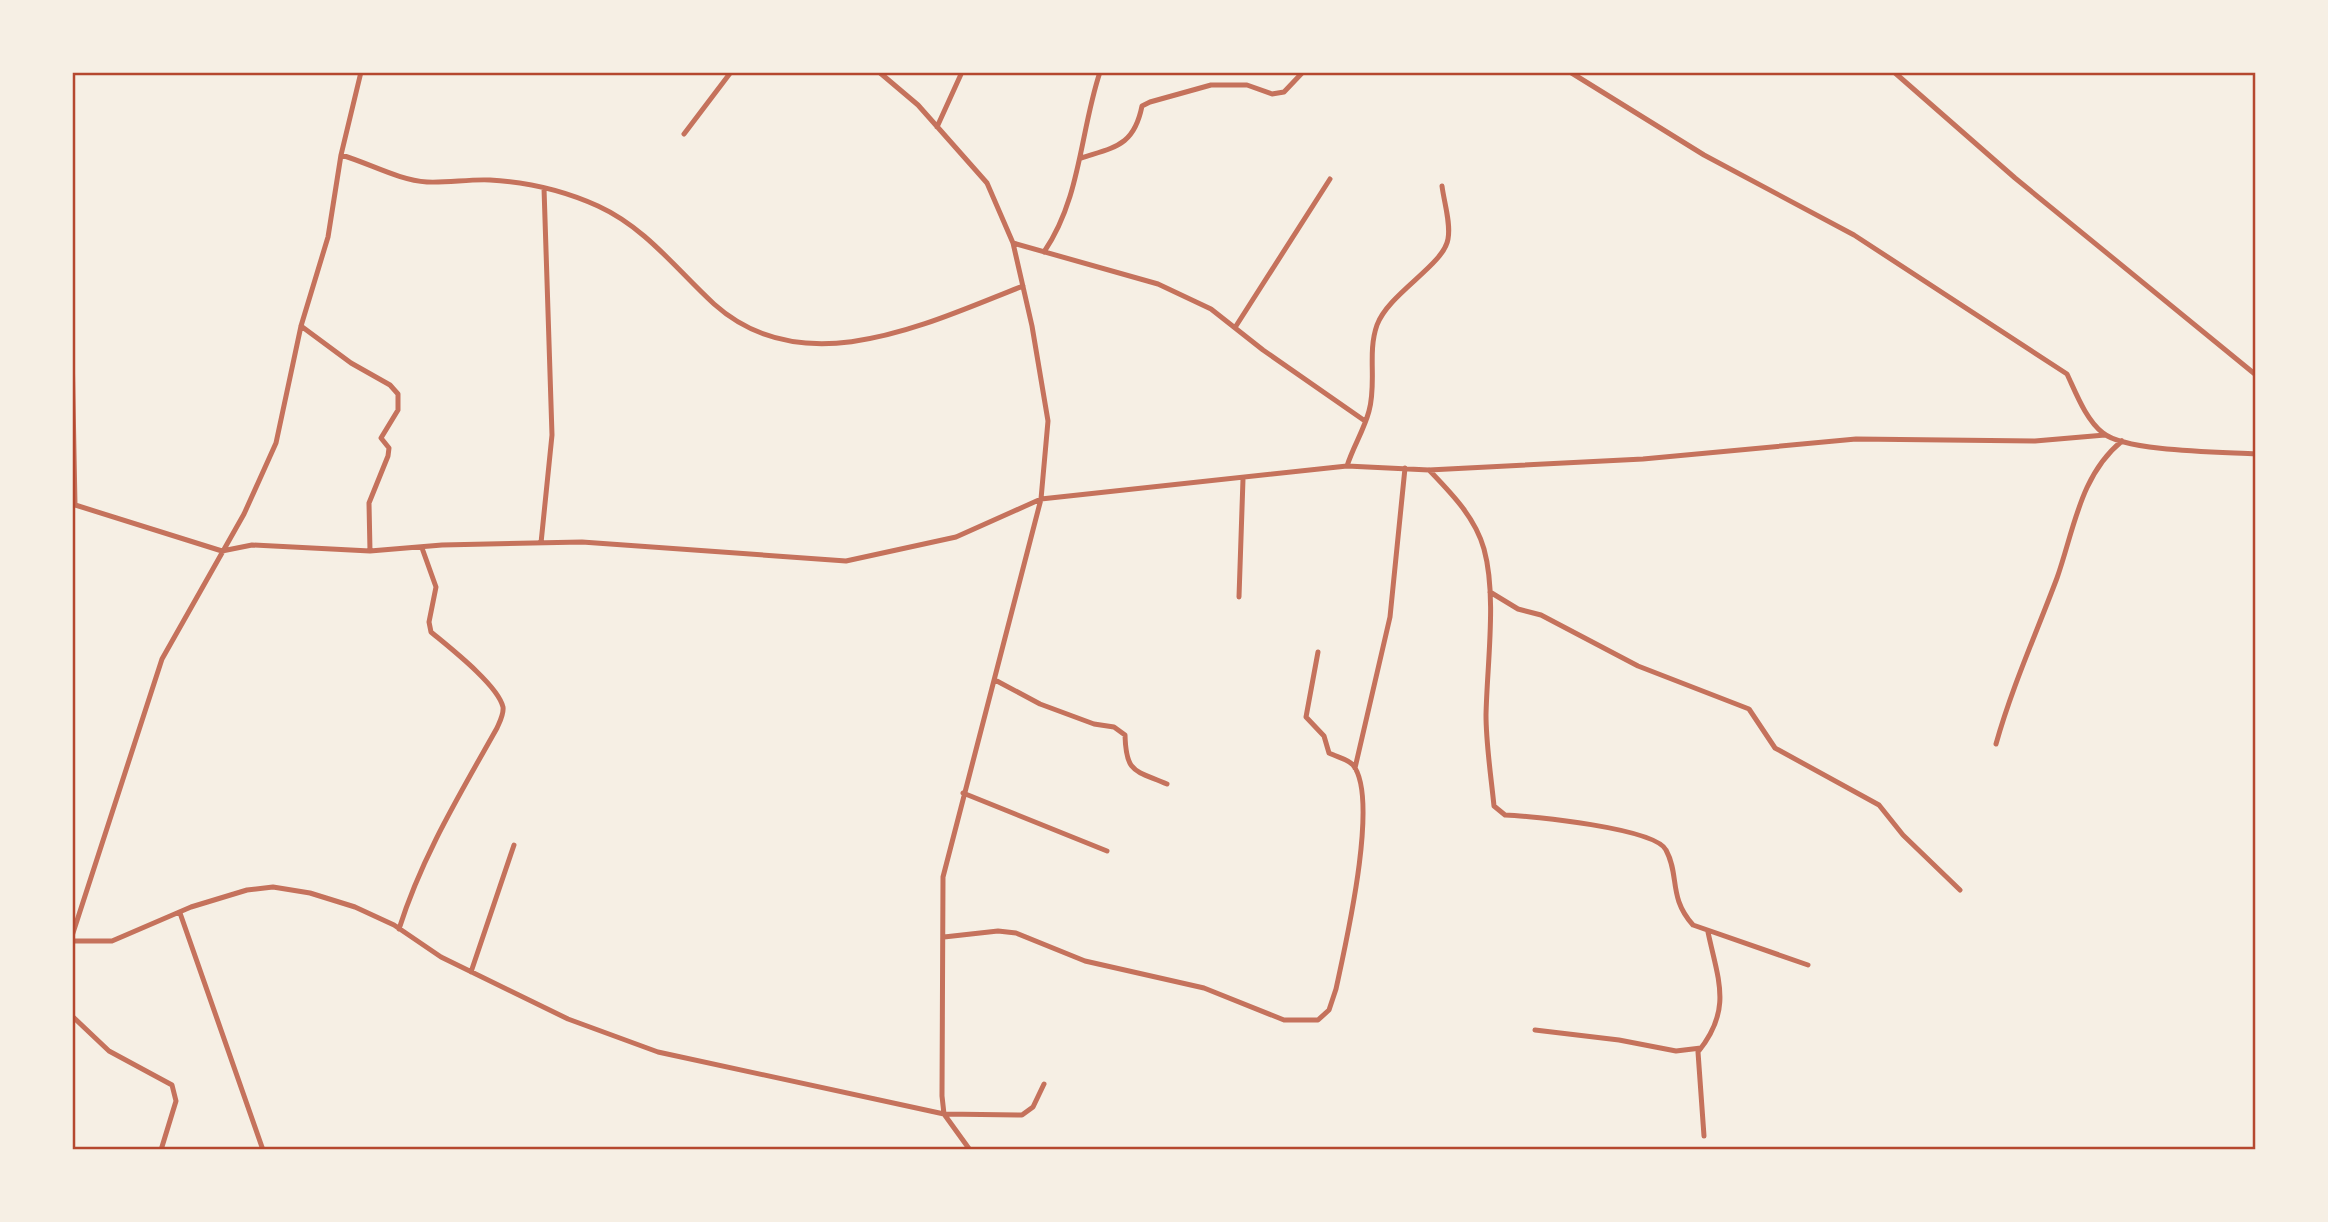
<svg xmlns="http://www.w3.org/2000/svg" width="2328" height="1222" font-family="Lato,sans-serif">
<style>
.lines{fill:none;stroke-linecap:round;stroke-linejoin:round}
.minor{stroke:#c5725c;stroke-width:5}
.neatline{fill:none;stroke:#b5482f;stroke-width:2.5}
</style>
<rect width="100%" height="100%" fill="#f6efe4"/>
<g class="lines">
<!-- minor -->
<path class="minor" d="M 879,72 L 918,105 L 987,183 L 1013,243 L 1032,326 L 1048,421 L 1041,499 L 943,877 L 942,1096 L 944,1114 L 970,1150
M 1570,72 L 1704,155 L 1854,235 L 2067,374 C 2076,393 2086,420 2103,433 C 2126,452 2223,452 2256,454
M 1894,72 L 2015,178 L 2256,375
M 937,127 L 962,72
M 684,134 L 731,72
M 341,155 C 369,163 398,180 427,182 C 448,183 469,179 490,180 C 526,182 565,191 598,206 C 646,228 676,269 714,304 C 804,385 928,323 1023,286
M 1081,158 C 1115,147 1134,146 1142,106 L 1150,102 L 1211,85 L 1247,85 L 1272,94 L 1284,92 L 1303,72
M 1013,243 L 1158,284 L 1211,309 L 1263,350 L 1365,421
M 1044,252 C 1081,198 1080,132 1100,72
M 301,326 L 351,363 L 390,385 L 398,394 L 398,410 L 381,438 L 389,448 L 388,456 L 369,503 L 370,551
M 1236,326 L 1330,179
M 72,347 L 75,505
M 1347,466 C 1353,447 1364,430 1369,411 C 1377,383 1367,353 1377,325 C 1389,293 1444,265 1448,239 C 1451,223 1444,202 1442,186
M 1429,470 C 1451,493 1475,517 1484,549 C 1497,596 1487,664 1486,715 C 1486,744 1491,776 1494,806 L 1505,815 C 1531,816 1655,828 1666,850 C 1680,876 1668,897 1693,925 L 1808,965
M 72,504 L 222,551 L 252,545 L 370,551 L 442,545 L 582,542 L 846,561 L 956,537 L 1041,499 L 1347,466 L 1429,470 L 1643,459 L 1856,439 L 2035,441 L 2105,435
M 541,543 L 552,435 L 544,188
M 1490,592 L 1518,609 L 1541,615 L 1638,666 L 1749,709 L 1775,748 L 1879,805 L 1903,835 L 1960,890
M 1239,597 L 1243,479
M 995,680 L 1040,704 L 1094,724 L 1114,727 L 1125,735 C 1126,774 1135,770 1167,784
M 1996,744 C 2012,687 2036,634 2057,578 C 2074,530 2080,475 2122,441
M 1355,768 L 1390,617 L 1405,468
M 963,793 L 1107,851
M 180,913 L 263,1150
M 399,929 C 422,856 460,794 497,728 C 500,721 504,714 503,707 C 498,685 449,647 431,632 L 429,622 L 436,587 L 422,548
M 72,936 L 162,659 L 244,514 L 276,443 L 301,326 L 328,237 L 341,155 L 361,72
M 944,937 L 998,931 L 1016,933 L 1085,961 L 1204,988 L 1284,1020 L 1318,1020 L 1329,1010 L 1336,989 C 1345,947 1380,798 1353,765 C 1348,759 1337,757 1329,753 L 1324,736 L 1306,717 L 1318,652
M 72,941 L 112,941 L 191,907 L 247,890 L 273,887 L 310,893 L 355,907 L 394,925 L 441,957 L 568,1019 L 658,1052 L 944,1114 L 1022,1115 L 1033,1107 L 1044,1084
M 471,972 L 514,845
M 72,1016 L 109,1051 L 172,1085 L 176,1101 L 161,1150
M 1535,1030 L 1619,1040 L 1676,1051 L 1701,1048
M 1704,1136 L 1698,1052 C 1733,1009 1718,980 1708,932"/>
</g>
<!-- border -->
<rect width="2328" height="1222" fill="none" stroke="#f6efe4" stroke-width="147"/>
<rect x="74" y="74" width="2180" height="1074" class="neatline"/>
</svg>
